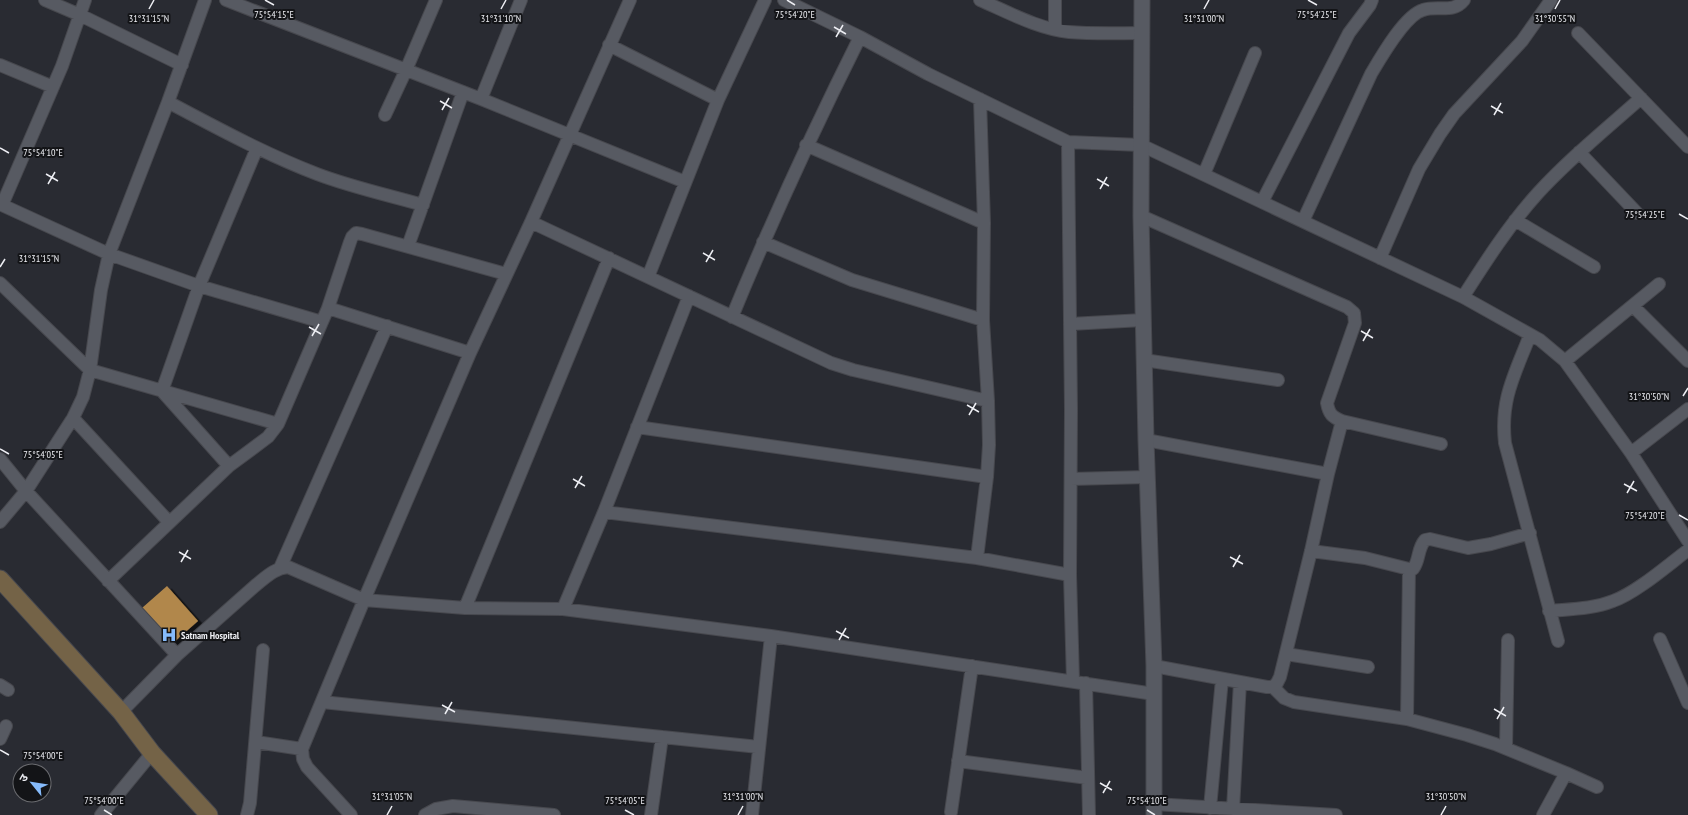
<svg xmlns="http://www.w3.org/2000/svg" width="1688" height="815" font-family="'PT Sans Narrow','Noto Sans Devanagari',sans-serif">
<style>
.building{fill:#b1874c;filter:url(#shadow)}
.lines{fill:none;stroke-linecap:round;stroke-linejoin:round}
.minor-casing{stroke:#47484e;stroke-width:14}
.tertiary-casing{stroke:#47484e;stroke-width:17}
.secondary-casing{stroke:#47484e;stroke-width:19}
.minor{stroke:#575a62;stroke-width:12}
.tertiary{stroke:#575a62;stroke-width:15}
.secondary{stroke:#746347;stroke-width:17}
.ticks{fill:none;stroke:#edeef3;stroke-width:1.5}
.labels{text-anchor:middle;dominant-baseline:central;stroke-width:4;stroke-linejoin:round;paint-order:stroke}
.poi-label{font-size:10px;font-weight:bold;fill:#edeef3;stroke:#131417;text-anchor:start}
.ticks-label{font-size:10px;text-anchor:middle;fill:#edeef3;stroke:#131417;stroke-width:4;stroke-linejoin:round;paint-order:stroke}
</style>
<defs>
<filter id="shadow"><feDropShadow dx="4.5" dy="2.5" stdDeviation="0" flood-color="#0009"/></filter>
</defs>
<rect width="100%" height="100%" fill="#292b32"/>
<!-- building -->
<path class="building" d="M 167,586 L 198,621 L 173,643 L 142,608 Z"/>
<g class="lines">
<!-- minor casing -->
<g class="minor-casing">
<path id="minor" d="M 45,0 L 80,15 L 182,65
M 85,0 L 62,66 L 2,205 L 109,254 L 199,286 L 322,322
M 226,0 L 481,99 L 685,182
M 784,0 L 860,37 L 928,74 L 1068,142 L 1141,145 L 1463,297 L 1540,340 L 1565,361 L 1631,453 L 1688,541
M 980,0 C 1008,12 1038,29 1069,32 C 1093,34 1118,33 1143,33
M 1055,0 L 1055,29
M 1578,33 L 1688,147
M 609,45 L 718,100
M 0,65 L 53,87
M 481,99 L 521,0
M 168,102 C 217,128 265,154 317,174 C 351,187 388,195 423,205
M 385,115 L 406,70 L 436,0
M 1068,142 L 1071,410 L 1070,575 L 1073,681
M 806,145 L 984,223
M 1579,152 L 1637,213
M 1204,174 L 1255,53
M 1262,202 L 1349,33 L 1370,5 L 1372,0
M 1141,216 L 1347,307 L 1354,313 L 1355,323 L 1327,403 C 1329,414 1332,417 1342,421 L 1441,444
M 1515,220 L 1594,267
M 1303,221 L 1371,74 C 1381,57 1405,15 1423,10 C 1438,5 1453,14 1464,0
M 531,222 L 831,363 L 853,370 L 988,401
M 763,242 L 852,280 L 983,320
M 408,246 L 463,92
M 1380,258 L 1419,169 L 1440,134 L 1454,114 L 1522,41 L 1551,0
M 648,277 L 718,100 L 765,0
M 0,283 L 90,370 L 278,424 L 328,308 L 350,242 L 352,237 L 356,233 L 362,234 L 506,274
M 1463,297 C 1486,261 1509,225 1538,193 C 1569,159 1606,129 1641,98
M 1633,306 L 1688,361
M 328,308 L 470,353
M 732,317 C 771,222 814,129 860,37
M 1070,324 L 1143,320
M 1530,335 C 1515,374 1500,399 1505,443 L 1558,641
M 1144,360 L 1278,380
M 1565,361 L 1659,284
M 73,418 L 169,522
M 637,427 L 987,477
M 1146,440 L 1328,474 L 1311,551 L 1280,677 L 1277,683 L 1273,687 L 1267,687 L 1154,666
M 1631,453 L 1688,409
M 0,459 L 26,491 L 177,655
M 229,466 L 162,391 L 199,286 L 257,148
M 1328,474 L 1342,421
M 1071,479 L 1147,477
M 604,512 L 977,558 L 1070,575
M 0,522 L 26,491 L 73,418 L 83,397 L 90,370 L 101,290 L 109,254 L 168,102 L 205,0
M 1311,551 L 1365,558 L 1409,569 L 1413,569 C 1420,560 1417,549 1425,540 L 1430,539 L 1468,548 L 1491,544 L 1530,533
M 977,558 L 987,477 L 989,445 L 988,401 L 983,320 L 984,223 L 980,99
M 280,568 L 387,326
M 108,581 L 229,466 L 268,437 L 278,424
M 465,608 L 609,258
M 563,609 L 604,512 L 689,296
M 1549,611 C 1570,609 1593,609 1613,601 C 1636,593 1668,565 1688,550
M 1660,639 L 1688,703
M 1286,654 L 1368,667
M 1086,683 L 1089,815
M 0,685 L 8,690
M 1273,687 L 1284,698 L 1294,702 L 1407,719 L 1467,735 L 1495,744 L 1566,773 L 1597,787
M 322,702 L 759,747
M 121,712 L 177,655 L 256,585 C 266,577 275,568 288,567 L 364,600 L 465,608 L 563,609 L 771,636 L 1154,694
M 1407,719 L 1409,569
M 0,739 L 6,726
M 256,742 L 302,749
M 1506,748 L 1508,640
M 958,761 L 1088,778
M 1154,804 L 1336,815
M 1210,808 L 1222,679
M 1233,809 L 1240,682
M 951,812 L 972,666
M 101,815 L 152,753
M 247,815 L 250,803 L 263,650
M 351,815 L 307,767 L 303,759 L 302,749 L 364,600 L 470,353 L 531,222 L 630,0
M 425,815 L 436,809 L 453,806 L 554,815
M 651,815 L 662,737
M 752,815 L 771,636
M 1543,815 L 1566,773"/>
</g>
<!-- tertiary casing -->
<g class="tertiary-casing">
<path id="tertiary" d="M 1142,0 L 1141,216 L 1146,440 L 1154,666 L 1154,815"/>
</g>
<!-- secondary casing -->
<g class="secondary-casing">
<path id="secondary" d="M 0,579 L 121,712 L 152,753 L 209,815"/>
</g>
<!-- minor -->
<use href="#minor" class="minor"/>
<!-- tertiary -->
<use href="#tertiary" class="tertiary"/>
<!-- secondary -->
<use href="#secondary" class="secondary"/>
</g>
<!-- ticks -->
<path class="ticks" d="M 265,0 L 274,5M 787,0 L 795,5M 1308,0 L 1317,5M 149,9 L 154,0M 501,9 L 506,0M 1204,9 L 1209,0M 1555,9 L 1560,0M 834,27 L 846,34M 836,37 L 843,25M 440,101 L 452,108M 1491,106 L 1503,113M 442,110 L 449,98M 1494,115 L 1501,103M 0,148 L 9,153M 46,174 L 58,181M 1097,179 L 1109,186M 48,184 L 55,172M 1100,189 L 1107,177M 1679,214 L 1688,219M 703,253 L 715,260M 706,262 L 713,250M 0,267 L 5,259M 309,327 L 321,334M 1361,331 L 1373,338M 312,336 L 319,324M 1363,341 L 1370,329M 1683,396 L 1688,388M 967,405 L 979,412M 969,415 L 976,403M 0,449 L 9,454M 573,479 L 585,486M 1624,484 L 1637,491M 575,488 L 582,476M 1627,493 L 1634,481M 1679,515 L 1688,520M 179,552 L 191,559M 1230,557 L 1243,564M 181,562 L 188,550M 1233,567 L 1240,555M 836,631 L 849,638M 839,640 L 846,628M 442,705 L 455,712M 1494,709 L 1506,716M 445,714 L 452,702M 1497,719 L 1504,707M 0,750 L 9,755M 1100,783 L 1112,790M 1103,793 L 1110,781M 104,810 L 112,815M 625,810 L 634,815M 1147,810 L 1155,815M 387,815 L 392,806M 738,815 L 743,806M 1441,815 L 1446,806"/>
<!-- icons -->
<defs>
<g id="hospital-bare" transform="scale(1.2)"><path d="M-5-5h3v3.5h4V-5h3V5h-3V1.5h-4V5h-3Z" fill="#86bbfb" stroke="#131417" stroke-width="2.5" paint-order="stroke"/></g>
</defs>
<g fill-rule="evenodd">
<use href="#hospital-bare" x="169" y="635"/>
</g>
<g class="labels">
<!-- poi labels -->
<g class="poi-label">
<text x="181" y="635">Satnam Hospital</text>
</g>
</g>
<g class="ticks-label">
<text x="795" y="18">75°54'20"E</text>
<text x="1317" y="18">75°54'25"E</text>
<text x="274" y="18">75°54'15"E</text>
<text x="149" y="22">31°31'15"N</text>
<text x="501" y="22">31°31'10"N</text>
<text x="1204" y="22">31°31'00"N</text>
<text x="1555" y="22">31°30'55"N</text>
<text x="43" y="156">75°54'10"E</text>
<text x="1645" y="218">75°54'25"E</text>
<text x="39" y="262">31°31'15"N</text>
<text x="1649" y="400">31°30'50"N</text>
<text x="43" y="458">75°54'05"E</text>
<text x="1645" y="519">75°54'20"E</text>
<text x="43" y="759">75°54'00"E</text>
<text x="392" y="800">31°31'05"N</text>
<text x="743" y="800">31°31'00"N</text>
<text x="1446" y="800">31°30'50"N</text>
<text x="104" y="804">75°54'00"E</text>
<text x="625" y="804">75°54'05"E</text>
<text x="1147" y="804">75°54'10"E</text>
</g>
<!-- north arrow -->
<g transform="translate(32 783) rotate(300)"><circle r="19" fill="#131417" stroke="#6a6b6f"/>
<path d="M0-3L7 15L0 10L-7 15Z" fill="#86bbfb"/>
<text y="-6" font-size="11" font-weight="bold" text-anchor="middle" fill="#edeef3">उ</text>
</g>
</svg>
